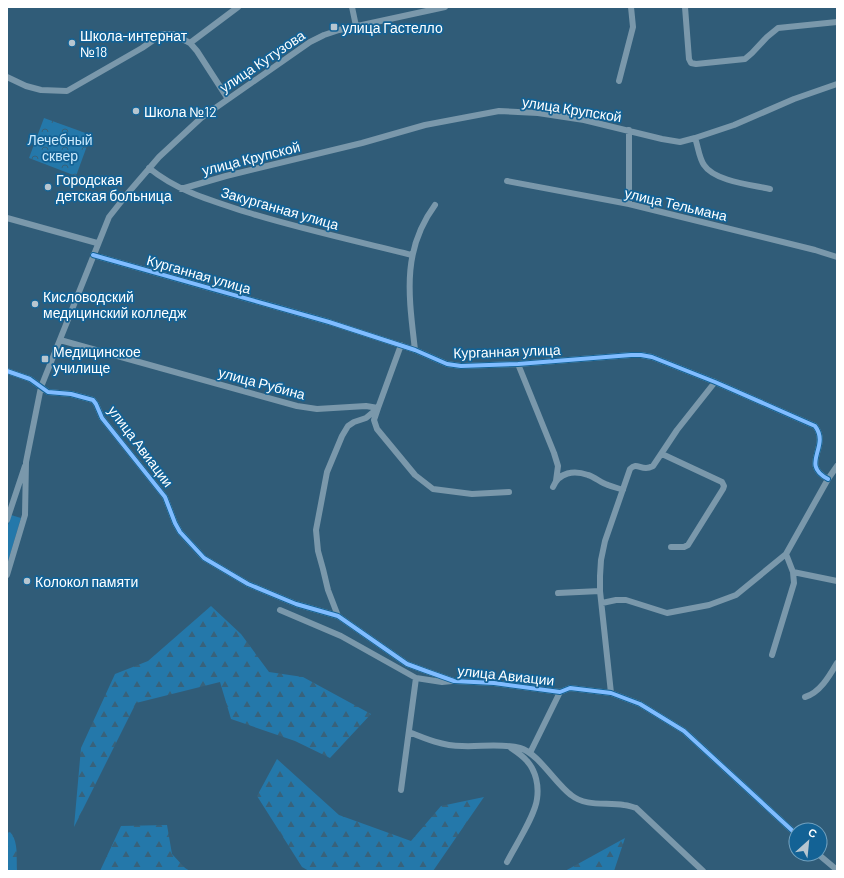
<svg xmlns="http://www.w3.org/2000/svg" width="844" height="878" font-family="Barlow,sans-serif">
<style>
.green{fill:#2478aa}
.forest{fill:url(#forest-firs)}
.park{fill:url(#park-crowns)}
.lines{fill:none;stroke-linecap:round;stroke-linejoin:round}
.minor{stroke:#7a98ab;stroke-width:6}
.cycleway-casing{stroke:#136295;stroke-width:6}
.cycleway{stroke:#80bcff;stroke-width:4}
.poi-dot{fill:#b7c6d0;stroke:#136295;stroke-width:1.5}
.labels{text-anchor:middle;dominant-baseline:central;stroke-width:3.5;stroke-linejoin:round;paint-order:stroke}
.poi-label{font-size:14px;fill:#fff;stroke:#136295;text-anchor:start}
.street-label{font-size:14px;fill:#fff;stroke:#136295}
.park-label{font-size:14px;fill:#cbeafd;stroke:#136295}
</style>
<defs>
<pattern id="forest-firs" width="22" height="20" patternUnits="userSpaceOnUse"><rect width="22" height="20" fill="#2478aa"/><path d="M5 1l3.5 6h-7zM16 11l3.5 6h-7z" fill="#38627b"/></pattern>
<pattern id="park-crowns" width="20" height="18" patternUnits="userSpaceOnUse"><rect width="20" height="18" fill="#2478aa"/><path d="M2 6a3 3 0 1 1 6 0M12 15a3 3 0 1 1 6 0" fill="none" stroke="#38627b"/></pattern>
</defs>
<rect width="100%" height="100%" fill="#305c78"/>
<!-- green -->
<path class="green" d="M 11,515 L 21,518 L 7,565 L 7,528 Z"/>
<!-- forest -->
<path class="forest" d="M 211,606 L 241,634 L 269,672 L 303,677 L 371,714 L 330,758 L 295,741 L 231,719 L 220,682 L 136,703 L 74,827 L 81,748 L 115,674 L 148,661 Z
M 277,759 L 339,815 L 411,841 L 441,806 L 484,797 L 433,871 L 309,871 L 302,867 L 257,796 Z
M 167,825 L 172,854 L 185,868 L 190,871 L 100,871 L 121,826 Z
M 10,832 C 19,841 16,859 17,871 L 7,871 L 7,833 Z
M 625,838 L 614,871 L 565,871 Z"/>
<!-- park -->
<path class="park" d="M 44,118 L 91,135 L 76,176 L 29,158 Z"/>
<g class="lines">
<!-- minor -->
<path class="minor" d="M 352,7 L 356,26
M 685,7 L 689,59 L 691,63 L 696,64 L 745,59 L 752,53 L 767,37 L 778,28 L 837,22
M 190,43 L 238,7
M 7,77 L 26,86 L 41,90 L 67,91 L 142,48 L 155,39 L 163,34 L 173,34 L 190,43 L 197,51 L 228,99
M 619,81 L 633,27 L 631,7
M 695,138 C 698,146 699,158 704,165 C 714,181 752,185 770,189
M 149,168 C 177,191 212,201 246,212 C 301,229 356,241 412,255
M 507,181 L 629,204 L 815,250 L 837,257
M 181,189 L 226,176 L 362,143 L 425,125 L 499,111 L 538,113 L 584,120 L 662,139 L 680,142 L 695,138 L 734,125 L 794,99 L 837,84
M 629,204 L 629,130
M 7,218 L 97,243
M 93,255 L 329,322 L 415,350 L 447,364 L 461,366 L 518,364 L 631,355 L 641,355 L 652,357 L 715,382 L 815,426 C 831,447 799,464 828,479
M 60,340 L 297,406 L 317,409 L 366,406 L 378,408 L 374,420 L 377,429 L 415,475 L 433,489 L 472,494 L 509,492
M 415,350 C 409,297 401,251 435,205
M 518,364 L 554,453 L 558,466 L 556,481
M 7,371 L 30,379 L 48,392 L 71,394 L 93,400 L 96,404 L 102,418 L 165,497 L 175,523 L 180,532 L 204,558 L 248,584 L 296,604 L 338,616 L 407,664 L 426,671 L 454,681 L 494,683 L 560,692 L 570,688 L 611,693 L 640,704 L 684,731 L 796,834
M 662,454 L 722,482 L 724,486 L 723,489 L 688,545 L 684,547 L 671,547
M 553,487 C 559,472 574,470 588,475 C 595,477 601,483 608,485 C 613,487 618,488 623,490
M 7,520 L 25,466
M 793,572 L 837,581
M 7,575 L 25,515 L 26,462 L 41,387 L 109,217 L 128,193 L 159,157 L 201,118 L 310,42 L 324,35 L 339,30 L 445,7
M 558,593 L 600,591
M 602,603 L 616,600 L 626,600 L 667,613 L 709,605 L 736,595 L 786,554 L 828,479 L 837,466
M 280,610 L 341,636 L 416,678 L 442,682 L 452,681
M 338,616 L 328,590 L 323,569 L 318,551 L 316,530 L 327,472 L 342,436 L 348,426 L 354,422 L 366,418 L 378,408 L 401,345
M 772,655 L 794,583 L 793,572 L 786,554
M 611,693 L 600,591 L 600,576 L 601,560 L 605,541 L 630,469 C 636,463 639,468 646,468 C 649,468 651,467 653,466 L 677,430 L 715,382
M 805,697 C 820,693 830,675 837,663
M 409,732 C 426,739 443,746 462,746 C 480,747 501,743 520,748 C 538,753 555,783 571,795 C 586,807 606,802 624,805 C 628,805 632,807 636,808 L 703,871
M 530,753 L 560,692
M 401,790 L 416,678
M 818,854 L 837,870
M 507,862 C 515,846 535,816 537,799 C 539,786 536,771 527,761 C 523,756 517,752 511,748"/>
<!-- cycleway casing -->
<g class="cycleway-casing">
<path id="cycleway" d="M 93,255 L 329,322 L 415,350 L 447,364 L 461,366 L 518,364 L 631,355 L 641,355 L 652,357 L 715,382 L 815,426 C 831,447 799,464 828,479
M 7,371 L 30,379 L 48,392 L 71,394 L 93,400 L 96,404 L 102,418 L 165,497 L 175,523 L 180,532 L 204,558 L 248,584 L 296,604 L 338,616 L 407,664 L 426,671 L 454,681 L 494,683 L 560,692 L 570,688 L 611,693 L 640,704 L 684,731 L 796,834"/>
</g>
<!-- cycleway -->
<use href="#cycleway" class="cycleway"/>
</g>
<!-- markers -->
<g class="poi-dot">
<rect x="330" y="23" width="8" height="8" rx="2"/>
<circle cx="72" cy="43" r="4"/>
<circle cx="136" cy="111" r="4"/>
<circle cx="48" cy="187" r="4"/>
<circle cx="35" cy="304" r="4"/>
<rect x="41" y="355" width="8" height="8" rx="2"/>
<circle cx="27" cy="581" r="4"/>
</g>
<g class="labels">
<!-- poi labels -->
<g class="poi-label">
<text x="342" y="27">улица Гастелло</text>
<text x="80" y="35">Школа-интернат<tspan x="80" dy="16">№18</tspan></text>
<text x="144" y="111">Школа №12</text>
<text x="56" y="179">Городская<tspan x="56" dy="16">детская больница</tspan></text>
<text x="43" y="296">Кисловодский<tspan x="43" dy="16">медицинский колледж</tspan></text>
<text x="53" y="351">Медицинское<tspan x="53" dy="16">училище</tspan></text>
<text x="35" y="581">Колокол памяти</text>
</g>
<!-- street labels -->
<g class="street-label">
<text transform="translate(262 61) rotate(-34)">улица Кутузова</text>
<text transform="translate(572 109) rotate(9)">улица Крупской</text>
<text transform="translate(251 158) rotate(-14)">улица Крупской</text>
<text transform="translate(676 204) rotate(13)">улица Тельмана</text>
<text transform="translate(280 208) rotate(16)">Закурганная улица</text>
<text transform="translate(199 274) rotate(16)">Курганная улица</text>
<text transform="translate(507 351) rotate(-2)">Курганная улица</text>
<text transform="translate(262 383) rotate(15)">улица Рубина</text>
<text transform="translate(141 446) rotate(53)">улица Авиации</text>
<text transform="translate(506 675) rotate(6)">улица Авиации</text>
</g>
<!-- park labels -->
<g class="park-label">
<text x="60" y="139">Лечебный<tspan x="60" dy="16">сквер</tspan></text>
</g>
</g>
<!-- border -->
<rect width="844" height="878" fill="none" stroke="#ffffff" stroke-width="16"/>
<!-- north arrow -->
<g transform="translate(808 842) rotate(27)"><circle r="19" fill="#136295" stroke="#71a1bf"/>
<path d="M0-3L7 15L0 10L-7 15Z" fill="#b7c6d0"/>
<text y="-6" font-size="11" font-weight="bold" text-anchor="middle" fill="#ffffff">С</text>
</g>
</svg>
